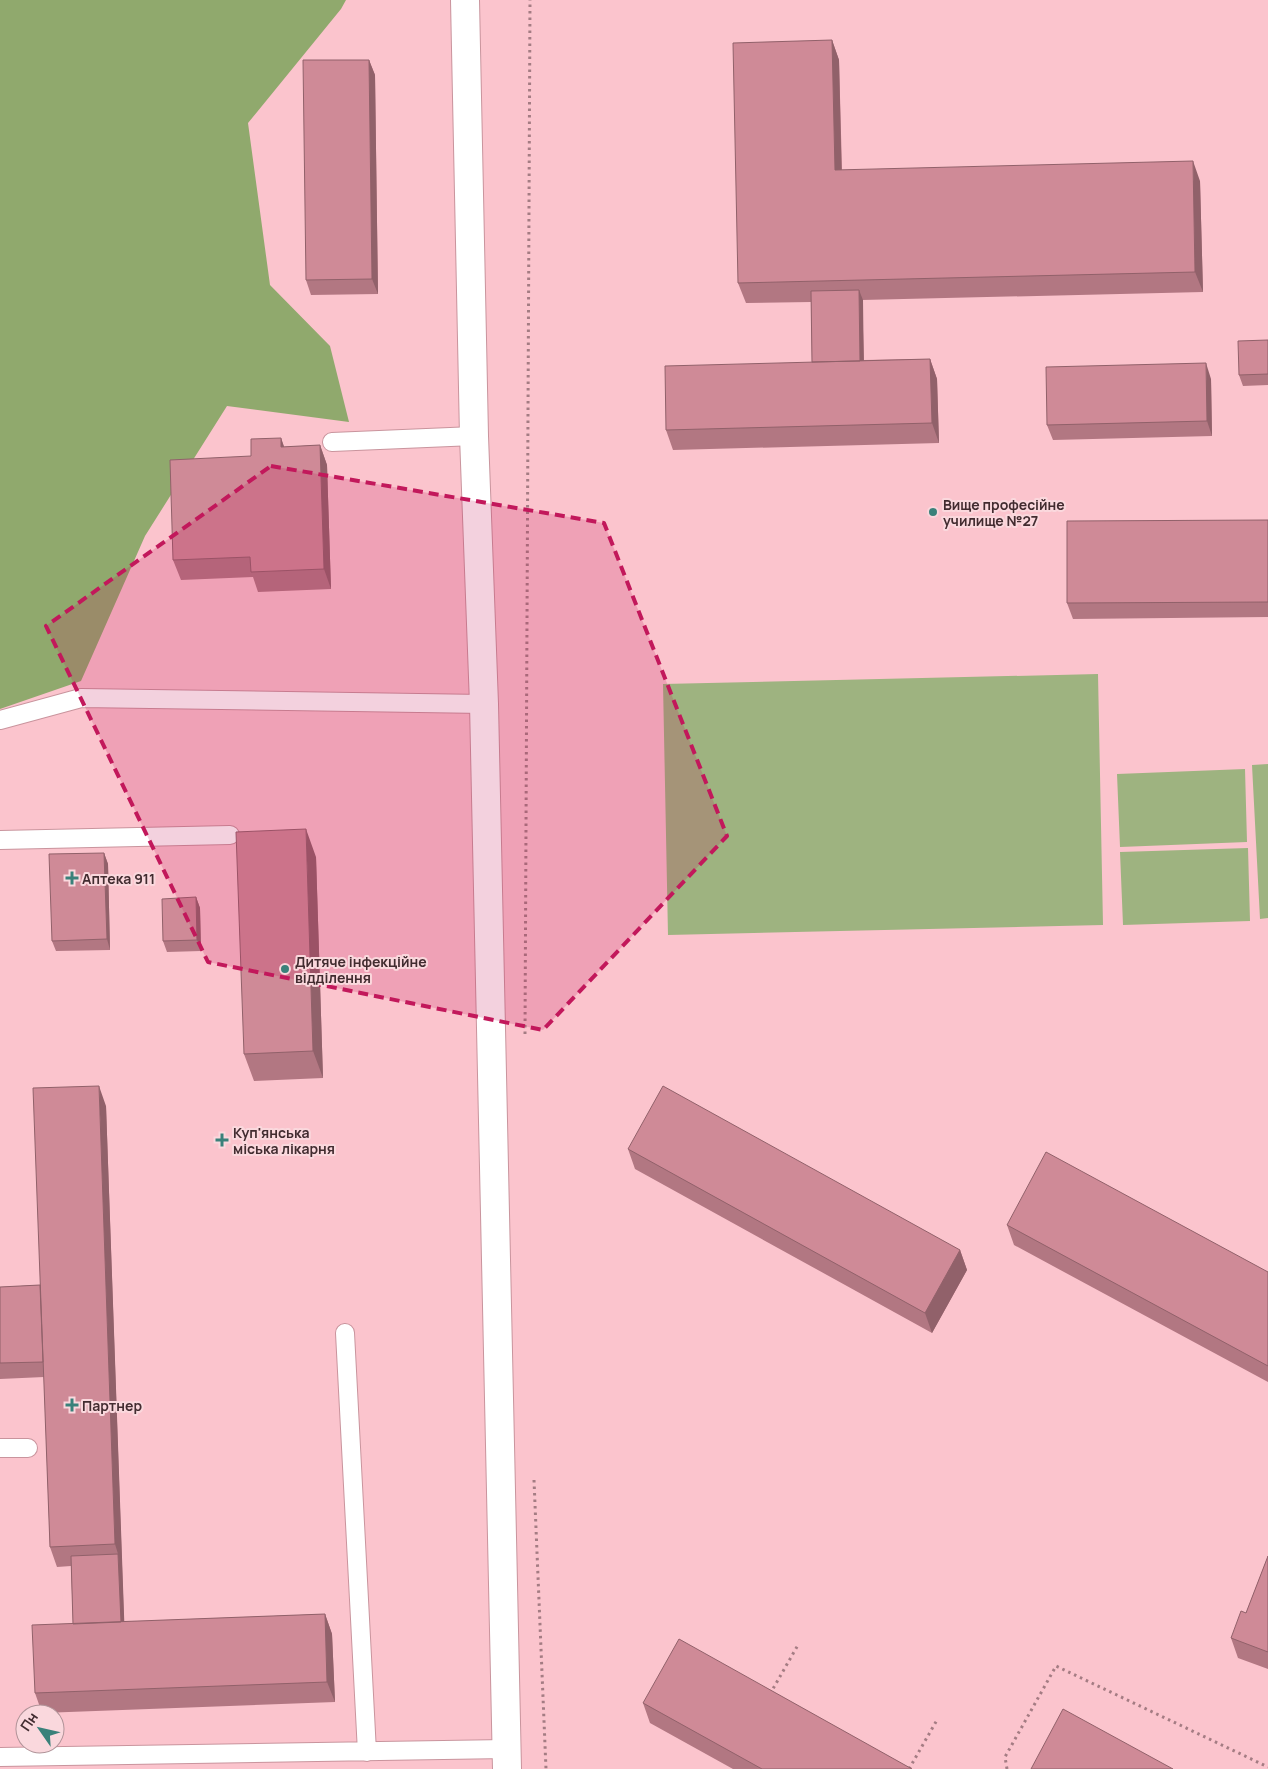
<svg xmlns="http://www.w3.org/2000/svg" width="1268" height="1769" font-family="Manrope,sans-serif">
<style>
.green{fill:#9eb380}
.forest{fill:#90a96d}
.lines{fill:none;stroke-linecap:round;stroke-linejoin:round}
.lane-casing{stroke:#c9949d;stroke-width:20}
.street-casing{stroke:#c9949d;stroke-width:30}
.path{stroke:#a47c83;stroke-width:3;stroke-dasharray:2.5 4;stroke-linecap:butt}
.lane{stroke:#fff;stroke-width:18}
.street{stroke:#fff;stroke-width:28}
.wall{fill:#b27782}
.shaded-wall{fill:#91616a}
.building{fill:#cf8a97;stroke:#91616a}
.marked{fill:#c2185b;fill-opacity:0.2;stroke:#c2185b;stroke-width:4;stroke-dasharray:10 6;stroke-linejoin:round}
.poi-dot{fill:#3a817a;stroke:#fad8dd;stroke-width:2}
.labels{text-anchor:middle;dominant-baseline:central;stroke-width:4;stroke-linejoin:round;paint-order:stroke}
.poi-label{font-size:14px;font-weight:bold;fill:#422c30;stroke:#fad8dd;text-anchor:start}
</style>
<rect width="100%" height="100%" fill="#fbc4cd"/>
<!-- green -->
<path class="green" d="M 1098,674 L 1103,925 L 668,935 L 663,684 Z
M 1268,764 L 1268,918 L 1260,919 L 1252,765 Z
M 1245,769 L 1247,842 L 1120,847 L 1117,774 Z
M 1248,848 L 1250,921 L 1123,925 L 1120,852 Z"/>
<!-- forest -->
<path class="forest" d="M 0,0 L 346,0 L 341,9 L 248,123 L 270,285 L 330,346 L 349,422 L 227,406 L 145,536 L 81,681 L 0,709 Z"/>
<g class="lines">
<!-- lane casing -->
<g class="lane-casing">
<path id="lane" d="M 332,442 L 474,436
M 0,720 L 81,698 L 484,704
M 0,840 L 230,835
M 345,1333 L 367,1752
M 0,1448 L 28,1448
M 0,1757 L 506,1749"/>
</g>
<!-- street casing -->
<g class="street-casing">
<path id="street" d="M 465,0 L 474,436 L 484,704 L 507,1769"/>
</g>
<!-- path -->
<path class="path" d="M 525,1034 L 530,0
M 534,1480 L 546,1769
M 770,1694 L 798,1645
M 909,1769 L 937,1720
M 1007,1769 L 1005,1757 L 1056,1666 L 1268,1767"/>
<!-- lane -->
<use href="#lane" class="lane"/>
<!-- street -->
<use href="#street" class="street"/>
</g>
<!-- wall -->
<path class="wall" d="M 832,40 L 839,60 L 842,170 L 1200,181 L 1203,292 L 862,300 L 864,360 L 930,359 L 937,379 L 939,443 L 673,450 L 666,430 L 812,362 L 811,302 L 746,303 L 738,283 Z
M 369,60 L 375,75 L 378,294 L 311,295 L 306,280 Z
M 1268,340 L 1268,385 L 1243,386 L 1239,375 Z
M 1211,379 L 1212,436 L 1053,440 L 1047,425 Z
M 281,438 L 284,447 L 320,445 L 327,465 L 331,589 L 258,592 L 253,577 L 181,580 L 173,560 L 251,456 Z
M 1268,520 L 1268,617 L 1073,619 L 1067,603 Z
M 104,853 L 108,864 L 110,950 L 56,951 L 52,941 Z
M 316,857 L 323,1078 L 254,1081 L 244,1054 Z
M 196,897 L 200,908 L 201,951 L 167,952 L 163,941 Z
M 106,1106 L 124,1622 L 325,1614 L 332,1634 L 335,1702 L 42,1713 L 35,1693 L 73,1624 L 71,1566 L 57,1567 L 50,1547 L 44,1377 L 0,1379 L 0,1287 L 40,1285 Z
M 628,1149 L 960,1250 L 967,1270 L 932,1333 L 635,1169 Z
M 1007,1225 L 1268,1272 L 1268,1382 L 1014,1245 Z
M 1268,1556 L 1268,1669 L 1238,1658 L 1231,1638 L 1246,1613 Z
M 643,1703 L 912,1769 L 733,1769 L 650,1723 Z"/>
<!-- shaded-wall -->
<path class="shaded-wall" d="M 832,40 L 839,60 L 842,190 L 835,170 Z
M 369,60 L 375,75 L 378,294 L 372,279 Z
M 1193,161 L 1200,181 L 1203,292 L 1195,272 Z
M 859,290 L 863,300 L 864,381 L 860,370 Z
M 930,359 L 937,379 L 939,443 L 932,423 Z
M 1206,363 L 1211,379 L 1212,436 L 1207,421 Z
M 281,438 L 288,458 L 281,447 Z
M 320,445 L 327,465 L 331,589 L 324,569 Z
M 306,829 L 316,857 L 323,1078 L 313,1051 Z
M 104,853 L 108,864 L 110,950 L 107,939 Z
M 196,897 L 200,908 L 201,951 L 197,940 Z
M 99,1086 L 106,1106 L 125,1642 L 121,1631 L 118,1554 L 115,1544 Z
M 960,1250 L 967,1270 L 932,1333 L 925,1313 Z
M 325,1614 L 332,1634 L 335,1702 L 327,1682 Z"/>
<!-- building -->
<path class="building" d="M 832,40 L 835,170 L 1193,161 L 1195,272 L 738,283 L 733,43 Z
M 303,60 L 369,60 L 372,279 L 306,280 Z
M 859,290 L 860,361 L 812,362 L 811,291 Z
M 1268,340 L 1268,374 L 1239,375 L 1238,341 Z
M 930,359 L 932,423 L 666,430 L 665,366 Z
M 1206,363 L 1207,421 L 1047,425 L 1046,367 Z
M 281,438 L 281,447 L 320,445 L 324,569 L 251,572 L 250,557 L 173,560 L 170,460 L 251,456 L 251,439 Z
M 1268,520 L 1268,602 L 1067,603 L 1067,521 Z
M 306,829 L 313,1051 L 244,1054 L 236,832 Z
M 104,853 L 107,939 L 52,941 L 49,854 Z
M 196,897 L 197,940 L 163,941 L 162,899 Z
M 99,1086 L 115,1544 L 50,1547 L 33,1088 Z
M 663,1086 L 960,1250 L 925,1313 L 628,1149 Z
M 1046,1152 L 1268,1272 L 1268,1366 L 1007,1225 Z
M 40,1285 L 43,1362 L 0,1363 L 0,1287 Z
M 118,1554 L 121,1622 L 73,1624 L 71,1556 Z
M 1268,1556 L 1268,1652 L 1231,1638 L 1241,1611 L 1246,1613 Z
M 325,1614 L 327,1682 L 35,1693 L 32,1625 Z
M 679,1639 L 912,1769 L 762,1769 L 643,1703 Z
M 1063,1709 L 1173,1769 L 1031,1769 Z"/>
<!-- marked area -->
<path class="marked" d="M 271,466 L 604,523 L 727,836 L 543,1030 L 208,962 L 46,626 Z"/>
<!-- markers -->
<g class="poi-dot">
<circle cx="933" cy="512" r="5"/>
<path d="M69.5 870.5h5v5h5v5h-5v5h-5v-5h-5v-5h5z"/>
<circle cx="285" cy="969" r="5"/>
<path d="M219.5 1132.5h5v5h5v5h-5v5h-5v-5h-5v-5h5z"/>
<path d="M69.5 1397.5h5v5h5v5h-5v5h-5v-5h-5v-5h5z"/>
</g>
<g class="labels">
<!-- poi labels -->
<g class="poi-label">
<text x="943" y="504">Вище професійне<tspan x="943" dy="16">училище №27</tspan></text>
<text x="82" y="878">Аптека 911</text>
<text x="295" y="961">Дитяче інфекційне<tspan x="295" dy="16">відділення</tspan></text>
<text x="233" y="1132">Куп'янська<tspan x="233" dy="16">міська лікарня</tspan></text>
<text x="82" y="1405">Партнер</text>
</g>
</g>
<!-- north arrow -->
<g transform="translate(40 1729) rotate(304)"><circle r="24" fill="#fad8dd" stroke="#b09398"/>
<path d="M0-4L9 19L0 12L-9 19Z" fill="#3a817a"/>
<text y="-8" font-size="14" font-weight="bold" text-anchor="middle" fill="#422c30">Пн</text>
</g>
</svg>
